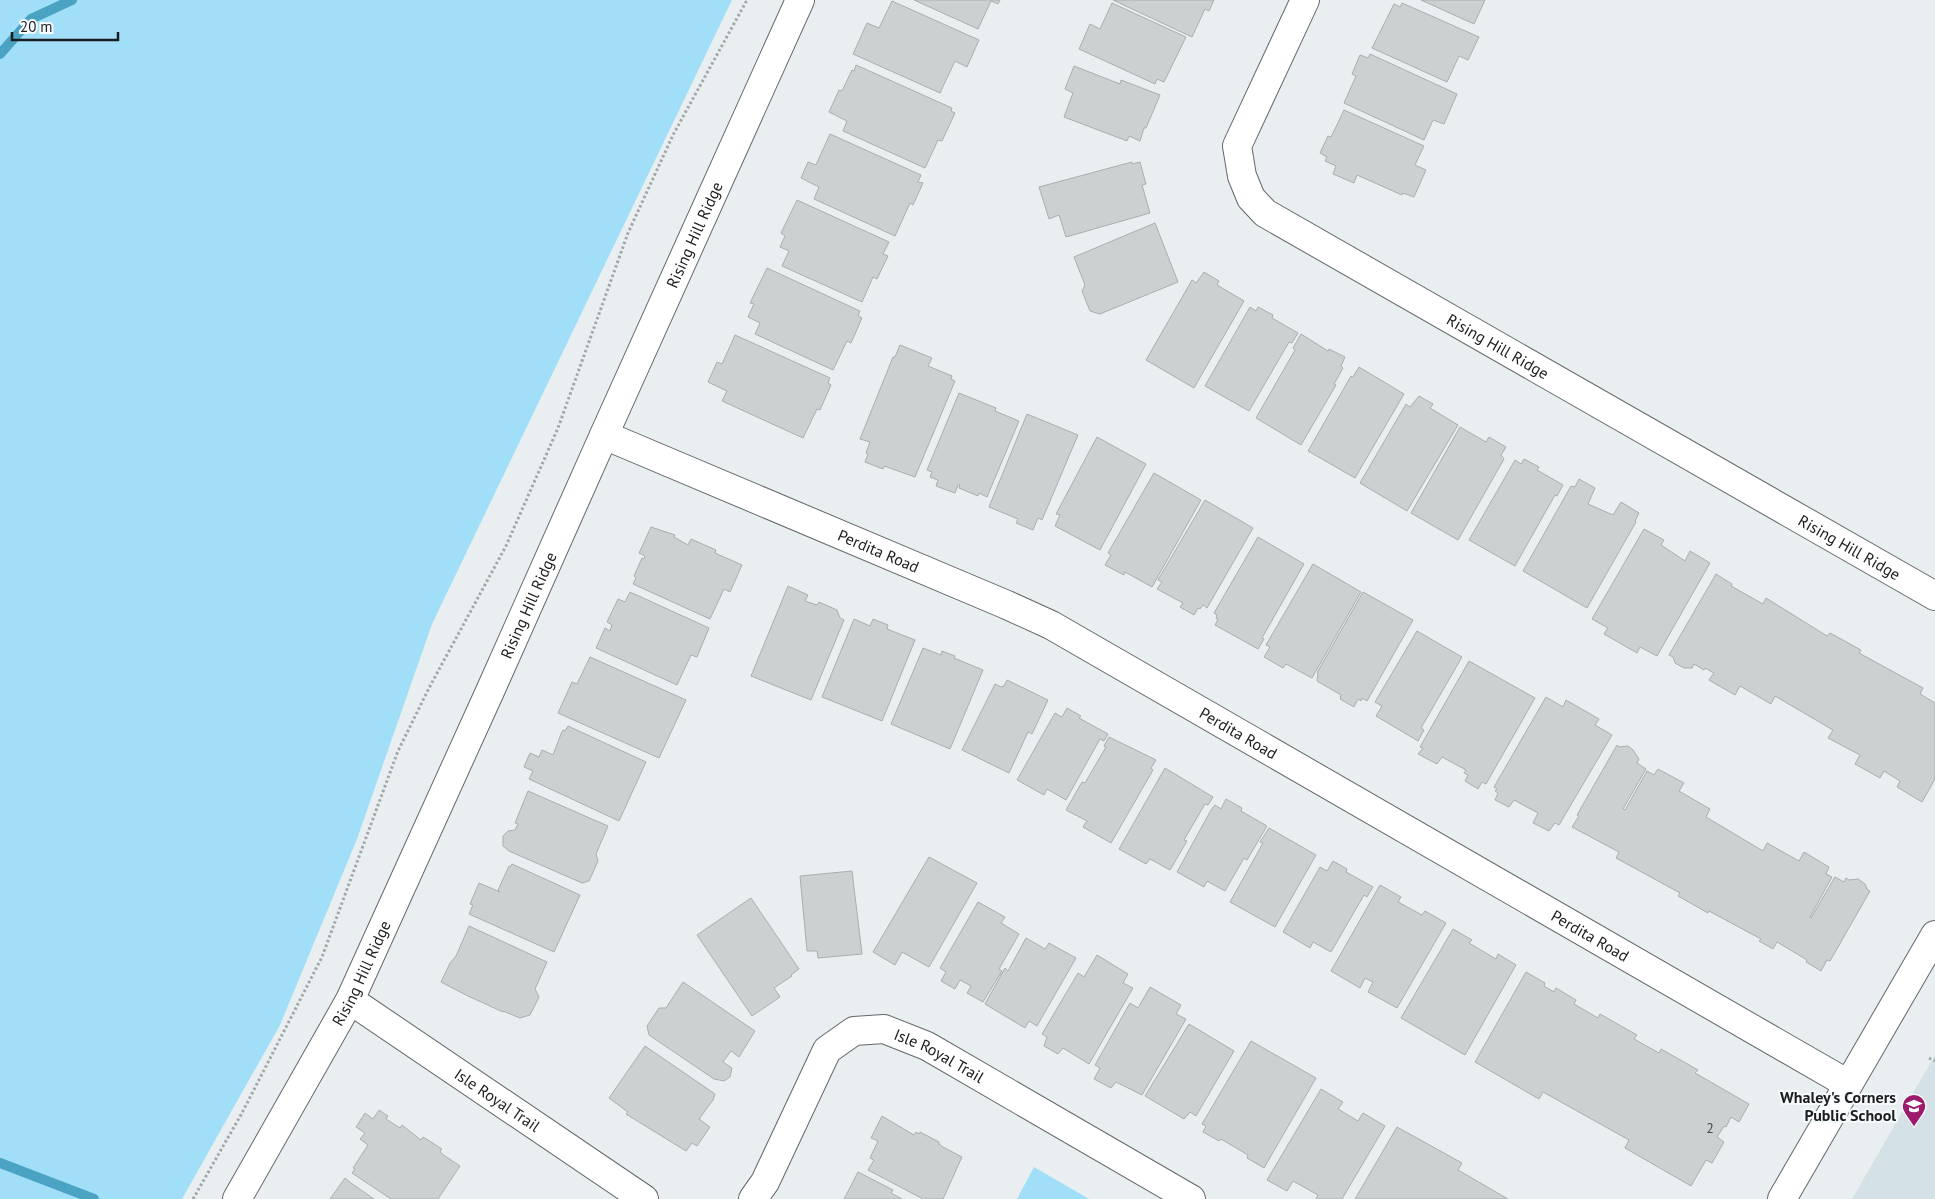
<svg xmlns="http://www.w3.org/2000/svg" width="1935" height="1199" font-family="'PT Sans',sans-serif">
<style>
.built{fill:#d4e1e6}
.green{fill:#a0dff7}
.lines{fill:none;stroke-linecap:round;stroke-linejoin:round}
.stream{stroke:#4aa3c2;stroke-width:10}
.building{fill:#cbd0d1;stroke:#a9aeaf}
.street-casing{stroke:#64686a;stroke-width:30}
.path{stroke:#a3a7a8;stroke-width:3;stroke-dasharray:2.5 2.5;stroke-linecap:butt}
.street{stroke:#fff;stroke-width:28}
.labels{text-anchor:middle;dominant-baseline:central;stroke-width:4;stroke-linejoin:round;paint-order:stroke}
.number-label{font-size:14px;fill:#474a4b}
.street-label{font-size:16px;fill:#1b1d1e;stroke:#f7fbfd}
.poi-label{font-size:16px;font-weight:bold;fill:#1b1d1e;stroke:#f7fbfd;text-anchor:end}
</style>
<rect width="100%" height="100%" fill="#e9eef0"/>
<!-- built -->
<path class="built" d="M 1935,1055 L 1935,1199 L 1852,1199 Z"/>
<!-- green -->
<path class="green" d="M 0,0 L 732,0 L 432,624 L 357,839 L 280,1025 L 182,1199 L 0,1199 Z
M 1034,1167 L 1089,1199 L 1017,1199 Z"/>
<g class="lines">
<!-- stream -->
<path class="stream" d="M 0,54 L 31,19 L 72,0
M 0,1163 L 94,1199"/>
</g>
<!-- building -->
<path class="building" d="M 914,0 L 1000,0 L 998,4 L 991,1 L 978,29 Z
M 1113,0 L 1214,0 L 1209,11 L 1205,9 L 1192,37 Z
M 1421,0 L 1485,0 L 1474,24 Z
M 892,1 L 979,40 L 967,67 L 955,61 L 940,93 L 853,54 L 867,23 L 879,28 Z
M 1112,3 L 1186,37 L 1164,82 L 1157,79 L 1155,84 L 1079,49 L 1090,24 L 1100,29 Z
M 1402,3 L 1479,37 L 1468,60 L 1459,56 L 1447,82 L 1372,48 L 1394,4 L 1400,7 Z
M 1370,54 L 1457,94 L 1444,124 L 1433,120 L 1424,140 L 1344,103 L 1356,76 L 1352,74 L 1360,55 L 1368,58 Z
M 856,65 L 952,108 L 951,111 L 955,113 L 942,141 L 938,140 L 925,168 L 843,131 L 847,121 L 829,112 L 839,90 L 842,91 L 852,70 L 854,71 Z
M 1074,66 L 1120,84 L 1121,80 L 1160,95 L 1146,128 L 1144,128 L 1140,141 L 1129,136 L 1127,141 L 1064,117 L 1073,93 L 1065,89 Z
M 1344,110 L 1424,146 L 1415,165 L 1426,170 L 1414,197 L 1403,193 L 1402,195 L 1357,175 L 1354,183 L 1333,174 L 1336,166 L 1325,161 L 1327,157 L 1320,153 L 1328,136 L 1331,137 Z
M 830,134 L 921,175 L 918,182 L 923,183 L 913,205 L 910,203 L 895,236 L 814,199 L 819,187 L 801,178 L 808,162 L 816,165 Z
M 1132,162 L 1132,164 L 1140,162 L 1146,184 L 1142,185 L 1150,213 L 1066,237 L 1059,215 L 1049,219 L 1039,187 Z
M 797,200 L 889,242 L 883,254 L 888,256 L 877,279 L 873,277 L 862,302 L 782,266 L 789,251 L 780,247 L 785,236 L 781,233 Z
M 1155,223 L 1178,282 L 1100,314 L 1090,311 L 1082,291 L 1085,285 L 1074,257 Z
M 767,268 L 860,311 L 858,316 L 862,318 L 851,343 L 847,341 L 833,370 L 755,334 L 760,323 L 748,317 L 754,304 L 750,303 Z
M 1204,272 L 1219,281 L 1217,285 L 1244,301 L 1194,388 L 1146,360 L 1192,280 L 1196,283 Z
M 1250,307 L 1256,311 L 1258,307 L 1273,315 L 1272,318 L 1298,333 L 1292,343 L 1289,342 L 1249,411 L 1205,386 Z
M 1301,334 L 1328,351 L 1329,349 L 1345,357 L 1341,366 L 1343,368 L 1334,384 L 1336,385 L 1301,445 L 1256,418 L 1295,350 L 1293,348 Z
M 735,335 L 830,378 L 828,383 L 831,385 L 820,410 L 817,409 L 803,438 L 722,401 L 727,391 L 708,382 L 717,362 L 722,364 Z
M 900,345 L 932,358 L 928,366 L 952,376 L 951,379 L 955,381 L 915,477 L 884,466 L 883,469 L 865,462 L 868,454 L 866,453 L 870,442 L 860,439 L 893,357 L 895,357 Z
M 1359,367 L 1404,394 L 1355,478 L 1308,451 L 1351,376 L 1353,377 Z
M 959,393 L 996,408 L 995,411 L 1019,421 L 987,497 L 979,493 L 978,496 L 959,488 L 960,485 L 958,485 L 955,493 L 936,486 L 938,480 L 930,477 L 932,472 L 927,470 Z
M 1419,396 L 1433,404 L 1430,408 L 1458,425 L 1407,511 L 1360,483 L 1406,404 L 1410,407 Z
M 1027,414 L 1078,435 L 1042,520 L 1038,518 L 1033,530 L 1016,523 L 1018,519 L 989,507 Z
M 1460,427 L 1486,442 L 1489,437 L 1506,447 L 1501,455 L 1504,459 L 1458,540 L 1411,513 Z
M 1097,437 L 1146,464 L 1100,550 L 1055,526 L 1060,515 L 1056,514 Z
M 1524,459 L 1539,467 L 1537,470 L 1563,485 L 1557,496 L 1555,495 L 1515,566 L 1469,540 L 1515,460 L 1521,464 Z
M 1154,473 L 1201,500 L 1152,587 L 1125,572 L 1124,575 L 1105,565 L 1111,555 L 1108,553 Z
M 1579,479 L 1595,488 L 1588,504 L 1613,515 L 1621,502 L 1639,513 L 1635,521 L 1636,522 L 1587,608 L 1523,571 L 1571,486 L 1575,487 Z
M 1205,500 L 1253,528 L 1207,608 L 1203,605 L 1200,609 L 1198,608 L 1194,615 L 1180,607 L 1183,603 L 1157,589 L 1162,582 L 1158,580 Z
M 651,527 L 675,535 L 674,537 L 688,545 L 691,539 L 716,550 L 715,553 L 742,565 L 730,592 L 724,589 L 710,619 L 633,584 L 636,578 L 634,576 L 642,558 L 644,559 L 645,556 L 639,553 Z
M 1644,529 L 1664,540 L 1661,545 L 1685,561 L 1690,551 L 1710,563 L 1657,656 L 1640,647 L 1637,653 L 1604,634 L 1608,628 L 1592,619 Z
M 1258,537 L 1304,564 L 1262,638 L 1264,639 L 1258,649 L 1215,625 L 1218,619 L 1216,618 L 1217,615 L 1214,613 Z
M 1313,564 L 1361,592 L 1312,678 L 1286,664 L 1283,668 L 1264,657 L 1270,647 L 1266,645 Z
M 1716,574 L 1732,584 L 1731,586 L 1763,604 L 1766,598 L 1827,636 L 1830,633 L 1861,650 L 1859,653 L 1923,688 L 1920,694 L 1935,703 L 1935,779 L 1922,802 L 1897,787 L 1900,781 L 1884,771 L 1880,778 L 1855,764 L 1860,755 L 1828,738 L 1833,730 L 1775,696 L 1771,704 L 1740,686 L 1735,695 L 1709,680 L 1714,673 L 1705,668 L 1704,670 L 1694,664 L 1692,668 L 1684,668 L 1675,663 L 1673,657 L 1669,655 Z
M 788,586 L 808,595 L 805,601 L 817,605 L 819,602 L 837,610 L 840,618 L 844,620 L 811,700 L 751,676 Z
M 630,592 L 709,628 L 697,657 L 691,655 L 677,685 L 596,648 L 605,628 L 610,631 L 612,625 L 607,622 L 618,599 L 625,602 Z
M 1363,592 L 1413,620 L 1367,701 L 1362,698 L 1361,701 L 1358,699 L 1354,707 L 1340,699 L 1341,695 L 1317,681 L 1318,671 Z
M 854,619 L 870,626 L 873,619 L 888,625 L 887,629 L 915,640 L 882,721 L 822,697 Z
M 1417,631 L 1462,657 L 1421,728 L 1424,730 L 1418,741 L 1376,716 L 1382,706 L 1375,702 Z
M 923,648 L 941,655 L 942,651 L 955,656 L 954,658 L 983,670 L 950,749 L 891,724 Z
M 590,657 L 686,700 L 659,758 L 558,713 L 572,682 L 577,684 Z
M 1469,661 L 1535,698 L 1486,784 L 1482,782 L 1478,789 L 1465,781 L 1468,775 L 1464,773 L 1466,770 L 1442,757 L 1437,764 L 1418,754 L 1423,748 L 1420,747 Z
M 1007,680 L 1048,700 L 1032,734 L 1028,732 L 1009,773 L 962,750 L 995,684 L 1001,687 L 1004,686 Z
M 1546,697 L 1563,707 L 1566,700 L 1599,719 L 1595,725 L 1612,735 L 1559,825 L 1555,823 L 1549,831 L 1533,823 L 1538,813 L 1514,800 L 1509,807 L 1495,800 L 1498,793 L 1495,791 L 1497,789 L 1494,787 Z
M 1067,708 L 1081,716 L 1079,718 L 1108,734 L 1104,741 L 1100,739 L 1066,800 L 1047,789 L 1044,795 L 1017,780 L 1055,713 L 1062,717 Z
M 568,726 L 646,762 L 619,821 L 529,779 L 533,771 L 524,767 L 530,753 L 539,757 L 542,750 L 553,755 L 561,734 L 563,730 L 565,731 Z
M 1109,737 L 1156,760 L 1151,768 L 1153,770 L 1111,843 L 1083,827 L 1087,821 L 1066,810 L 1082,782 L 1085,783 L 1106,747 L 1104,746 Z
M 1617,745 L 1619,747 L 1628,746 L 1633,750 L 1639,759 L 1637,763 L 1646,769 L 1623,809 L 1625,810 L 1647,771 L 1654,775 L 1658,769 L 1684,783 L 1679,791 L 1710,809 L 1706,817 L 1763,851 L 1767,843 L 1799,861 L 1804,852 L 1829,867 L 1826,874 L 1832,877 L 1810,917 L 1811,918 L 1835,877 L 1844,882 L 1846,878 L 1849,880 L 1858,879 L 1865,884 L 1867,889 L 1870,891 L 1830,961 L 1827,960 L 1821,971 L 1806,962 L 1807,960 L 1777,942 L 1773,949 L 1759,941 L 1761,939 L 1709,911 L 1708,913 L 1678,896 L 1680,893 L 1616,858 L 1619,852 L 1572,827 L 1579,816 L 1577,815 Z
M 1165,768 L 1213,797 L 1208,805 L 1205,804 L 1184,840 L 1187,841 L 1170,870 L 1150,859 L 1146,864 L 1119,849 Z
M 528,791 L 608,826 L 596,854 L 598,861 L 589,881 L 582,883 L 509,851 L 503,846 L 503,836 L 508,831 L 515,830 L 518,824 L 515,823 Z
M 1226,799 L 1242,808 L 1241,811 L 1267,826 L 1247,860 L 1244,858 L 1225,891 L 1207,881 L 1204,887 L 1177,872 L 1211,810 L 1215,805 L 1221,809 Z
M 1269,828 L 1316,855 L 1275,927 L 1230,902 L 1263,843 L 1260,842 Z
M 929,857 L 977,883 L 929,967 L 902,952 L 895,965 L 873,952 Z
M 1333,861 L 1347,869 L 1346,872 L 1373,887 L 1367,897 L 1364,895 L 1331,952 L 1313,942 L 1310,948 L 1283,932 L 1320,867 L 1327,871 Z
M 512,864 L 580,895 L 554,952 L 469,914 L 473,905 L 470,904 L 479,883 L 500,892 L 498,890 L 509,866 L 510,867 Z
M 852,871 L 862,954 L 818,958 L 817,951 L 807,951 L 800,876 Z
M 1380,885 L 1401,897 L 1398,902 L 1422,915 L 1425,911 L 1446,923 L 1397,1008 L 1368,992 L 1373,982 L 1365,978 L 1360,988 L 1331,971 Z
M 751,898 L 799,969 L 791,975 L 792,976 L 774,988 L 780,997 L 752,1016 L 697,935 Z
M 978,902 L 1005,917 L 1001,923 L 1019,934 L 999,969 L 1002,971 L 983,1002 L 967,993 L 971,986 L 960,980 L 955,989 L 941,981 L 946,972 L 940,968 Z
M 469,926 L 547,962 L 535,989 L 539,997 L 530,1015 L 520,1018 L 503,1011 L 503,1012 L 466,995 L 441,982 L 450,963 L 456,956 Z
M 1453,929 L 1472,940 L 1469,943 L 1496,959 L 1498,954 L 1516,965 L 1465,1055 L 1401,1018 Z
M 1026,938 L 1045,949 L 1049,943 L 1076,958 L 1037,1026 L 1029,1021 L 1025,1028 L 985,1004 L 1005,968 L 1008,971 Z
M 1097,955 L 1128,974 L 1123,983 L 1133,988 L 1089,1064 L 1063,1048 L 1058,1054 L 1044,1046 L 1047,1037 L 1042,1034 L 1078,973 L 1084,977 Z
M 1526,972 L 1545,983 L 1544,986 L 1554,992 L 1556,988 L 1576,1000 L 1574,1004 L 1598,1018 L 1600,1014 L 1637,1035 L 1634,1039 L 1659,1053 L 1661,1049 L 1698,1070 L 1695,1073 L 1749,1104 L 1739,1122 L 1731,1117 L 1726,1127 L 1724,1126 L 1717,1137 L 1724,1142 L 1712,1163 L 1706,1160 L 1691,1186 L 1625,1148 L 1629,1140 L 1543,1092 L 1539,1099 L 1475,1062 Z
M 683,982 L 755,1031 L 739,1057 L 731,1051 L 723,1062 L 732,1068 L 730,1077 L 724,1081 L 714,1079 L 649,1035 L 647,1026 L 659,1008 L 666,1008 Z
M 1150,987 L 1181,1005 L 1176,1014 L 1186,1019 L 1142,1095 L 1116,1082 L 1111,1088 L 1094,1079 L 1100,1068 L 1095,1065 L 1130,1003 L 1138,1008 Z
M 1189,1024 L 1234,1051 L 1196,1116 L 1190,1112 L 1184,1119 L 1145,1096 Z
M 1251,1041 L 1316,1078 L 1264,1168 L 1247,1158 L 1248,1155 L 1221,1139 L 1219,1141 L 1203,1132 L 1206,1126 L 1202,1124 Z
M 645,1046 L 715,1094 L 713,1100 L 699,1119 L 710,1127 L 697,1146 L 692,1143 L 686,1151 L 626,1114 L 628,1112 L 609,1098 Z
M 1321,1089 L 1343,1102 L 1338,1109 L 1358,1121 L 1363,1113 L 1385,1126 L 1342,1199 L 1316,1199 L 1318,1195 L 1293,1181 L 1287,1191 L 1267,1180 Z
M 379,1110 L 388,1116 L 386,1119 L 400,1128 L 402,1125 L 421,1140 L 423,1137 L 442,1149 L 440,1151 L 442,1154 L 460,1166 L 438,1199 L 391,1199 L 352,1173 L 355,1169 L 353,1168 L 368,1145 L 360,1139 L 365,1133 L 356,1127 L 365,1113 L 373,1119 Z
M 882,1116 L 914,1135 L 916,1132 L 919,1134 L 920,1132 L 939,1142 L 939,1144 L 943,1147 L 962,1157 L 943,1199 L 923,1199 L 868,1170 L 874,1160 L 870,1158 L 878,1141 L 871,1138 Z
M 1397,1127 L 1462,1163 L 1458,1170 L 1508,1199 L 1355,1199 Z
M 858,1172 L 893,1190 L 891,1193 L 902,1199 L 844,1199 Z
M 345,1178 L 351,1183 L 374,1199 L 330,1199 Z"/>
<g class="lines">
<!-- street casing -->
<g class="street-casing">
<g id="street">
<path id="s1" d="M 1305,0 L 1237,146 L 1242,176 L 1251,198 L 1265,213 L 1935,596"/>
<path id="s2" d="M 604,435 L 1007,605 L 1051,625 L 1848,1084"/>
<path id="s3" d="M 350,1000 L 644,1199"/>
<path id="s4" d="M 237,1199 L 350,1000 L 491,689 L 604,435 L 800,0"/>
<path id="s5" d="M 753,1199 L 765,1182 L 827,1050 L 854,1031 L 884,1029 L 927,1046 L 1191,1199"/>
<path d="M 1782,1199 L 1935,935"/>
</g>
</g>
<!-- path -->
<path class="path" d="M 1929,1058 L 1935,1061
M 193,1199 L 242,1113 L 322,957 L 398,751 L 429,688 L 506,546 L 558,428 L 628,233 L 673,135 L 747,0"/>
<!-- street -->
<use href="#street" class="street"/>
</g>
<!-- icons -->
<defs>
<g id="school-pin" transform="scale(1.25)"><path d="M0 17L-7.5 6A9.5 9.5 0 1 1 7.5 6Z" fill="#9e1b6c" stroke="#f7fbfd"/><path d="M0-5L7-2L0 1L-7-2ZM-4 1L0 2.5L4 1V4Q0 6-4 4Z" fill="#fff"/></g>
</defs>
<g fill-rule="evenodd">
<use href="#school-pin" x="1914" y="1106"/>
</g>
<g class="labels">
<!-- number labels -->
<g class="number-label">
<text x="1710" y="1128">2</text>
</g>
<!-- street labels -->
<g class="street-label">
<text stroke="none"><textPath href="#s4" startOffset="1068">Rising Hill Ridge</textPath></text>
<text stroke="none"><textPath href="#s1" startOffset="504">Rising Hill Ridge</textPath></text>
<text stroke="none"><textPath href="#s1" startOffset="909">Rising Hill Ridge</textPath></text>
<text stroke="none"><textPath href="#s2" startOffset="298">Perdita Road</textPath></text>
<text stroke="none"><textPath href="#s4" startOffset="662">Rising Hill Ridge</textPath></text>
<text stroke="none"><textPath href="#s2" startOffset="702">Perdita Road</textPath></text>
<text stroke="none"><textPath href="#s2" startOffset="1108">Perdita Road</textPath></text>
<text stroke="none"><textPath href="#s4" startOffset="258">Rising Hill Ridge</textPath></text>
<text stroke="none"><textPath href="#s5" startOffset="291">Isle Royal Trail</textPath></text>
<text stroke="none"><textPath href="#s3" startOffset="178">Isle Royal Trail</textPath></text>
</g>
<!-- poi labels -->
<g class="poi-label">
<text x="1896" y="1097">Whaley's Corners<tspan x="1896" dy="18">Public School</tspan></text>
</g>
</g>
<!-- scale -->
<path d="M12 32v8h106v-8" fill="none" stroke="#1b1d1e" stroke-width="2.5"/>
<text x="20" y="32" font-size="15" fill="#1b1d1e" stroke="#f7fbfd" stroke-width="4" paint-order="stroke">20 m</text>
</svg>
